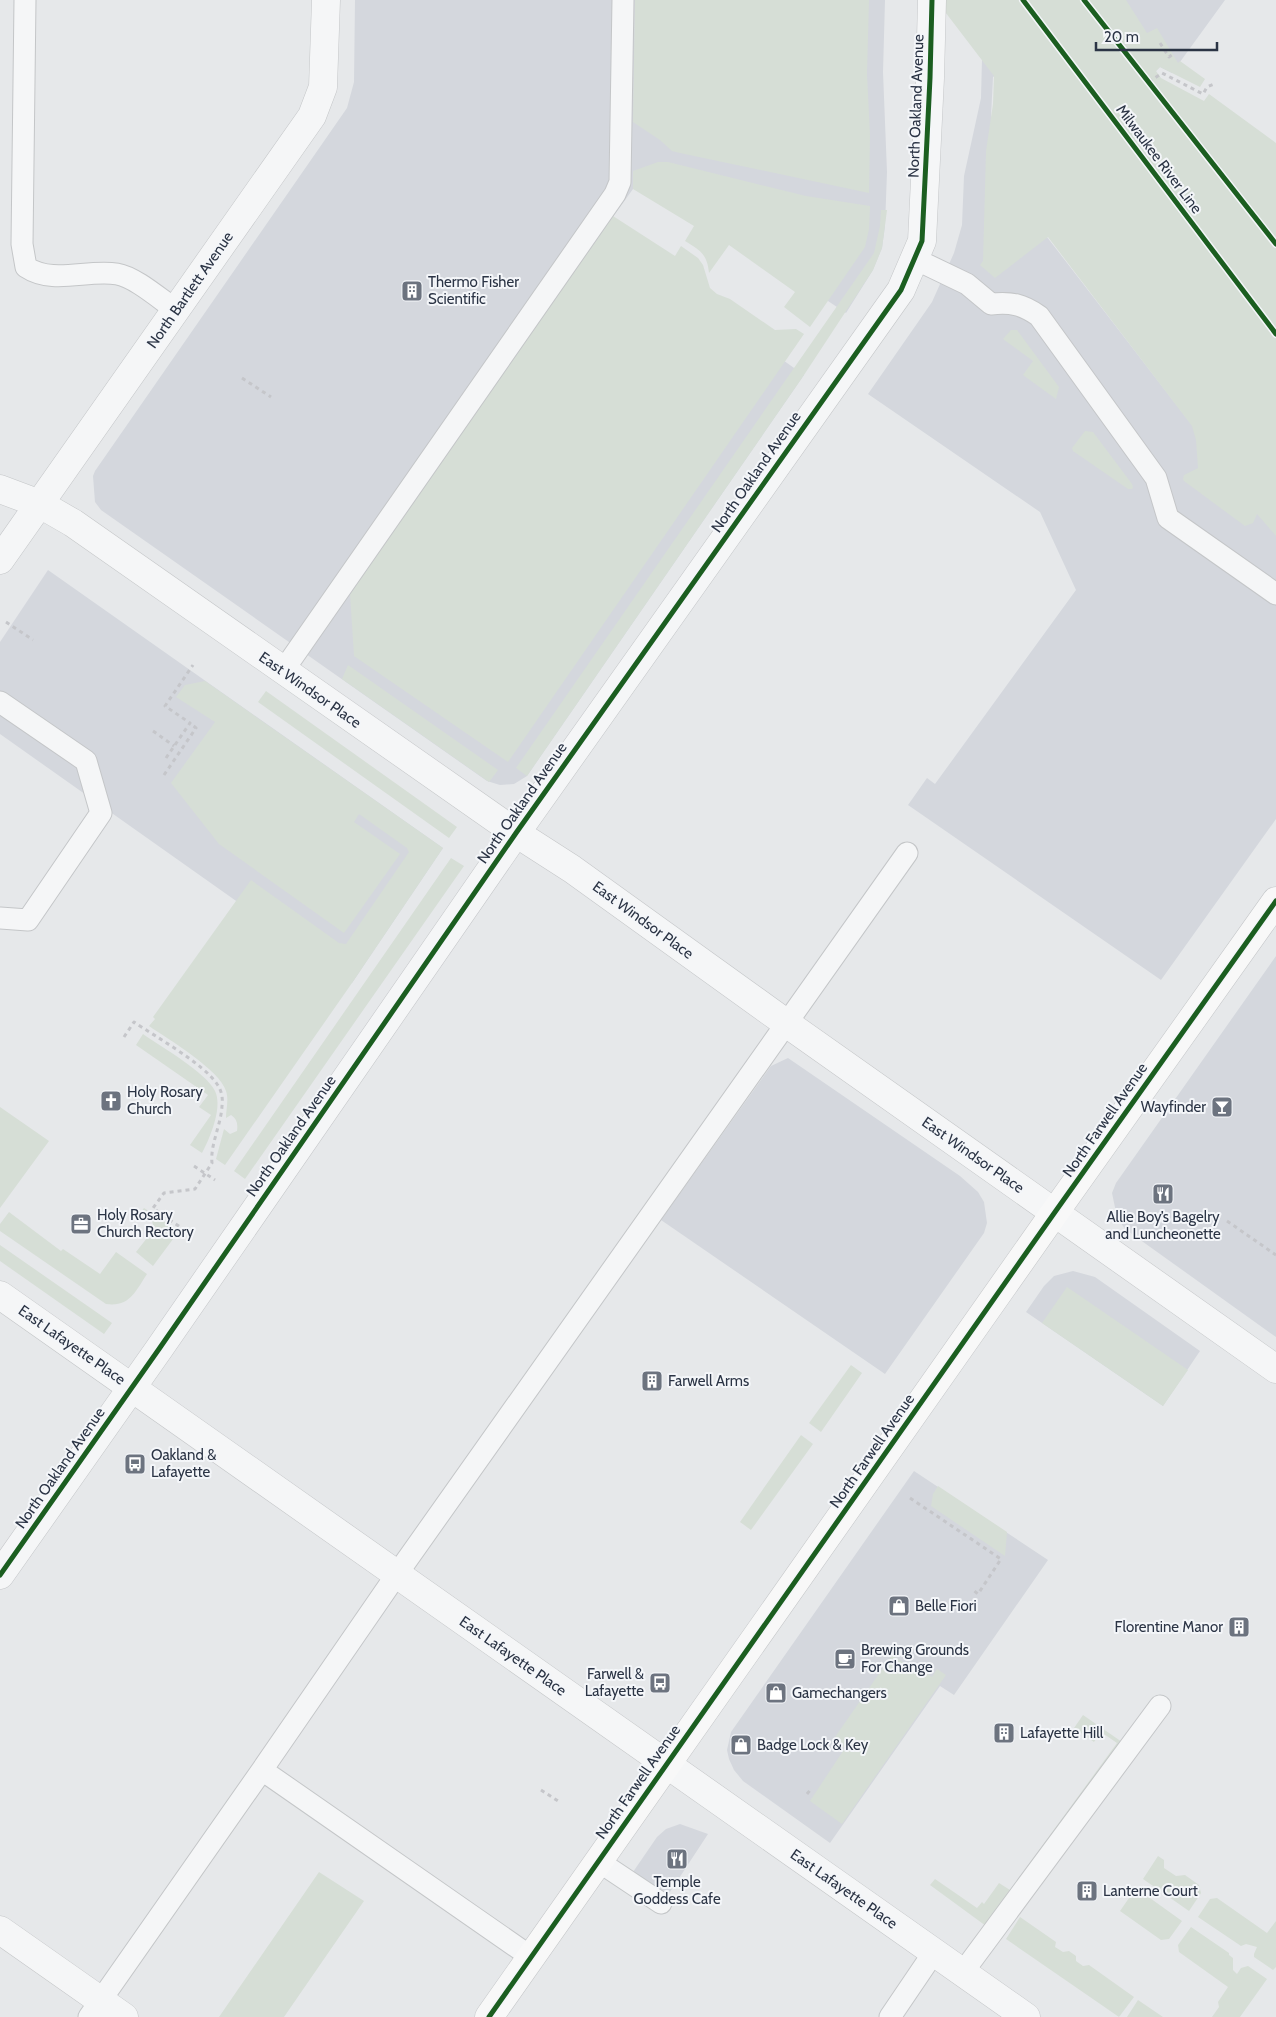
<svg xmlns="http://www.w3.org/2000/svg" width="1276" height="2017" font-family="Cabin,sans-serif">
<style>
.built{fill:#d4d7dd}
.green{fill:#d6ded6}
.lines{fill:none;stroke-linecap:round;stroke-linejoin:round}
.service-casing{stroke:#c4c6c8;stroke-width:23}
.minor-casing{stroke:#c4c6c8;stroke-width:29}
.tertiary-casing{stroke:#c4c6c8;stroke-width:29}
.secondary-casing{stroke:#c4c6c8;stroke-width:29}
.path{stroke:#c5c6ca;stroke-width:3;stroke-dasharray:4 4;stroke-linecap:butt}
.service{stroke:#f5f6f7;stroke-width:21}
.minor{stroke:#f5f6f7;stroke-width:28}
.tertiary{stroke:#f5f6f7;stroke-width:28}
.secondary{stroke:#f8f8f8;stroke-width:28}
.cycleway-casing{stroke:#f4f6f9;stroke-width:8}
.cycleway{stroke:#1b5e20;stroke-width:5}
.labels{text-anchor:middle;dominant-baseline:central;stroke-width:4;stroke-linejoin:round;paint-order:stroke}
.street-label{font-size:15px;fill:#2b3445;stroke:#f4f6f9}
.poi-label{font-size:15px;fill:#2b3445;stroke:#f4f6f9;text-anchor:start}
</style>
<rect width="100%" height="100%" fill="#e6e8ea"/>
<!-- built -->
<path class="built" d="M 355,0 L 885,0 L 883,72 L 887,172 L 885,226 L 882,248 L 873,270 L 846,313 L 633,171 L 633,189 L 602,232 L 804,375 L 527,776 L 514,784 L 500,785 L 487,781 L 101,510 L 95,502 L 93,476 L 95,471 L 347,108 L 354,82 Z
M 1100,0 L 1225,0 L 1172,73 L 1160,67 L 1156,71 Z
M 982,59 L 995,76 L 993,77 L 991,116 L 1047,237 L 1276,534 L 1276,819 L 1161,980 L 908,805 L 927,778 L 935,784 L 1076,590 L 1040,512 L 868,394 L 932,302 L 954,253 L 962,225 L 964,176 L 981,98 Z
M 48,570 L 443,848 L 352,983 L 0,734 L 0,642 Z
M 1276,956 L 1276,1337 L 1125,1229 L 1117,1217 L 1112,1193 L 1116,1183 Z
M 788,1058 L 960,1176 L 978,1192 L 984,1202 L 987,1223 L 984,1233 L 885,1374 L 661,1220 L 771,1066 Z
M 1073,1271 L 1095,1277 L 1200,1351 L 1163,1406 L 1026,1312 L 1044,1286 L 1054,1276 Z
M 914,1471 L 1048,1560 L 954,1695 L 940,1686 L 830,1843 L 743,1781 L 734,1770 L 729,1759 L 727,1750 L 731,1732 Z
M 680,1824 L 708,1834 L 668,1895 L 633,1872 L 657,1837 L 666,1829 Z"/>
<!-- green -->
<path class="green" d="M 635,0 L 869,0 L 867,74 L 870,135 L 869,193 L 680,153 L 672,151 L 660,140 L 633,122 Z
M 936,0 L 1126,0 L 1147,33 L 1157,28 L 1178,63 L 1180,61 L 1205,79 L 1200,87 L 1160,67 L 1156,71 L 1161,78 L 1204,101 L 1209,94 L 1276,143 L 1276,536 L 1257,514 L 1253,523 L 1245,526 L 1184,481 L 1183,479 L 1184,475 L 1198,468 L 1196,440 L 1192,426 L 1048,237 L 995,278 L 980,265 L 983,261 L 986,151 L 993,104 L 994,76 Z
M 658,162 L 668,162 L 806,196 L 870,206 L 869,229 L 865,247 L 810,327 L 784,307 L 795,292 L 729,245 L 709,273 C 707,254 701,251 685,241 L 694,226 L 633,189 L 633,171 Z
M 881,210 L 887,210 L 882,248 L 873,270 L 804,375 L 527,776 L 516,768 L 874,253 L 880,226 Z
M 613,216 L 675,256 L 681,246 L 698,258 L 703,265 L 710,288 L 717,294 L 730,299 L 775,330 L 796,329 L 804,334 L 508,762 L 354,656 L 350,594 Z
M 1011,330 L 1017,330 L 1059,387 L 1056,399 L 1023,375 L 1033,361 L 1003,339 Z
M 1085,431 L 1093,432 L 1132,484 L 1133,487 L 1132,489 L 1128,489 L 1073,451 L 1072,448 Z
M 348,665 L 498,770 L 489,782 L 342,679 Z
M 205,681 L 443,848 L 352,983 L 225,1165 L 216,1159 L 224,1129 L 230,1134 L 237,1131 C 238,1124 237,1119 231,1115 L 226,1118 C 226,1109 229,1100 226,1091 C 220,1070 168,1039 149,1026 L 155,1019 L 153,1017 L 251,880 L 339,943 L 346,944 L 409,852 L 407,848 L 359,814 L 354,822 L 400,854 L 344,933 L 219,844 L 171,783 L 215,722 L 176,697 L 185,685 Z
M 266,691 L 457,827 L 449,838 L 258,702 Z
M 451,858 L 464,866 L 245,1179 L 234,1171 Z
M 143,1034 C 160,1046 207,1073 215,1091 C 223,1107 210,1138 202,1153 L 190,1145 L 211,1115 L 199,1107 L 208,1095 L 136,1045 Z
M 0,1107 L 49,1141 L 0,1208 Z
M 144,1208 L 179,1231 L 153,1266 L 136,1252 L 154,1229 L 152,1221 L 139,1215 Z
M 9,1212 L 61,1251 L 63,1249 L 100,1274 L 116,1252 L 147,1274 C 135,1292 130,1307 106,1304 L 0,1231 L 0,1224 Z
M 0,1245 L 112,1323 L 104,1334 L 0,1261 Z
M 1067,1287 L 1188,1370 L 1163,1406 L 1042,1323 Z
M 851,1365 L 862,1373 L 821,1432 L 809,1423 Z
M 801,1435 L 813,1444 L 751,1530 L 740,1522 Z
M 938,1486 L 1007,1532 L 1005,1556 L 931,1506 L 933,1494 Z
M 892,1655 L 919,1673 L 922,1670 L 932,1677 L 937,1669 L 946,1675 L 842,1824 L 810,1801 L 845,1748 L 833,1740 Z
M 1083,1715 L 1122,1742 L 986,1926 L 930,1885 L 935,1879 L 977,1908 L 982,1902 L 984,1904 L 999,1883 L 1010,1890 L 1117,1743 L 1101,1732 L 1094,1742 L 1074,1728 Z
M 1158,1856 L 1164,1860 L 1164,1868 L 1176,1876 L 1185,1875 L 1199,1885 L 1201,1893 L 1189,1911 L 1143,1879 Z
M 319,1872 L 364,1901 L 284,2017 L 219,2017 Z
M 1136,1888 L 1182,1921 L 1169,1939 L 1161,1940 L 1120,1911 Z
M 1217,1898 L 1267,1933 L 1276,1921 L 1276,1967 L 1273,1970 L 1254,1957 L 1254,1954 L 1257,1947 L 1246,1944 L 1241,1946 L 1198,1917 L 1210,1899 Z
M 1020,1917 L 1056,1942 L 1055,1947 L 1063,1952 L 1069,1951 L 1076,1956 L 1076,1961 L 1083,1966 L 1089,1965 L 1134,1997 L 1119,2017 L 1006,1939 Z
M 1191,1927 L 1229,1953 L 1229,1955 L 1233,1958 L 1233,1970 L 1237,1974 L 1241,1968 L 1248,1966 L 1267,1979 L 1240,2017 L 1212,2017 L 1219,2007 L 1218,2002 L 1228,1987 L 1179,1952 L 1178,1945 Z
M 1138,2000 L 1163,2017 L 1127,2017 Z"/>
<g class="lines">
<!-- service casing -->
<g class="service-casing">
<path id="service" d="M 25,0 L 22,244 L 26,267 C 53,285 87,269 117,274 C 135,277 160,299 176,310
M 915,259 L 967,284 L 991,304 C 1011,302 1022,304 1039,316 L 1156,478 L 1168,518 L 1276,594
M 283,671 L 615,194 L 620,182 L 623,0
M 0,702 L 86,761 L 101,813 L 28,920 L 0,918
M 262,1770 L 531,1957
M 598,1861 L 661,1903
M 963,1972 L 1160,1706
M 89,2017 L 262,1770 L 397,1574 L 907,853
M 890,2017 L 934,1952"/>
</g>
<!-- minor casing -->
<g class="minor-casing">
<path id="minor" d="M 0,489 L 40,504 L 73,523 L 516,833 L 572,869 L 786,1023 L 1276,1369
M 0,560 L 312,116 L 323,87 L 326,0
M 0,1295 L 1026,2017
M 0,1930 L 124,2017"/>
</g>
<!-- tertiary casing -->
<g class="tertiary-casing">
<path id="tertiary" d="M 0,1575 L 159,1349 L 516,833 L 901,290 L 922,241 L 930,78 L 932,0"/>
</g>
<!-- secondary casing -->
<g class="secondary-casing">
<path id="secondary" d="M 489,2017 L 1055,1212 L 1276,901"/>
</g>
<!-- path -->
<path class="path" d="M 1160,43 L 1169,57 L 1173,54
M 1149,82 L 1162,73 L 1203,94 L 1207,87 L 1214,84
M 242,378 L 271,397
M 6,622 L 33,640
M 153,731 L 174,746
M 166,758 L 190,723 L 165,706 L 193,665
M 164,775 L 196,728 L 190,723
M 124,1037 L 134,1022 C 156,1037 204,1064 217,1084 C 222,1091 223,1099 222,1106 C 221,1125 210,1145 212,1163 L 195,1189 L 164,1193 L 153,1208 L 180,1227
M 194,1166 L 215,1180
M 1227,1221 L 1276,1255
M 910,1498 L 1001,1559 L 978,1594 L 972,1589
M 541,1790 L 558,1801
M 807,1794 L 811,1789"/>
<!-- service -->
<use href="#service" class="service"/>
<!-- minor -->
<use href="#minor" class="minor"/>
<!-- tertiary -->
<use href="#tertiary" class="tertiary"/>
<!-- secondary -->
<use href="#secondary" class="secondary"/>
<!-- cycleway casing -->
<g class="cycleway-casing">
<path id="cycleway" d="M 1023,0 L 1276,334
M 1084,0 L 1276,244
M 0,1575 L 159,1349 L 516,833 L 901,290 L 922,241 L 930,78 L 932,0
M 489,2017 L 1055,1212 L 1276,901"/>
</g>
<!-- cycleway -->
<use href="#cycleway" class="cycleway"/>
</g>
<!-- icons -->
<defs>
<g id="building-square" transform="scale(1.125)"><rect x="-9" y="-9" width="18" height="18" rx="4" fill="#6c737f" stroke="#f4f6f9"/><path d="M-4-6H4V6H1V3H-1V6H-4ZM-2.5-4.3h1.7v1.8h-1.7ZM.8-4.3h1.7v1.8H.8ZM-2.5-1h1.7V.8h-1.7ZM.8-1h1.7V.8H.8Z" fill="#fff"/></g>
<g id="church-square" transform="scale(1.125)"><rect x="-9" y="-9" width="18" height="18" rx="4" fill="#6c737f" stroke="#f4f6f9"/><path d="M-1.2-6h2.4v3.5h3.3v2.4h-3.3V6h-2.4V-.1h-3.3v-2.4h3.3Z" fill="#fff"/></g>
<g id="bar-square" transform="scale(1.125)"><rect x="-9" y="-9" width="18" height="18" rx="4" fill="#6c737f" stroke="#f4f6f9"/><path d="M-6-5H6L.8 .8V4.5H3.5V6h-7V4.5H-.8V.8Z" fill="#fff"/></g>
<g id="restaurant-square" transform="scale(1.125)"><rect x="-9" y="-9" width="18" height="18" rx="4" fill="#6c737f" stroke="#f4f6f9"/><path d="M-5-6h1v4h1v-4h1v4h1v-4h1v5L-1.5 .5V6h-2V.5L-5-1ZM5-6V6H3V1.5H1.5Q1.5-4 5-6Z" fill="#fff"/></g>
<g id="office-square" transform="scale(1.125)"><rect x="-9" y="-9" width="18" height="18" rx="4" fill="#6c737f" stroke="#f4f6f9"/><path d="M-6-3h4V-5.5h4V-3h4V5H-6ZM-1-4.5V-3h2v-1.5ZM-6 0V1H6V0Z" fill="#fff"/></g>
<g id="bus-square" transform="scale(1.125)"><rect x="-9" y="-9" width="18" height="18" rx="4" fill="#6c737f" stroke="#f4f6f9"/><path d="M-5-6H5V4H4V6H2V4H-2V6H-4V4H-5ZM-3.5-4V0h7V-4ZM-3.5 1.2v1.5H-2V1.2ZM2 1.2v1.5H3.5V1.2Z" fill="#fff"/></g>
<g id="shop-square" transform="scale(1.125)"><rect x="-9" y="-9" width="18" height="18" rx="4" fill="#6c737f" stroke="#f4f6f9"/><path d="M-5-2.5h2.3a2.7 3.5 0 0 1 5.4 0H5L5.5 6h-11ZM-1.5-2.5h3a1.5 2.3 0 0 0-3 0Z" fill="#fff"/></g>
<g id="cafe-square" transform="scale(1.125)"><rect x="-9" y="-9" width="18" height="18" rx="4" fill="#6c737f" stroke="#f4f6f9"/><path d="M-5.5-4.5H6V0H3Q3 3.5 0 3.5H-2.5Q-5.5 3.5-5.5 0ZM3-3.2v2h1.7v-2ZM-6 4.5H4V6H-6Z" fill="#fff"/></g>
</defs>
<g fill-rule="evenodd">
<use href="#building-square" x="412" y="291"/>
<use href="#church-square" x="111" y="1101"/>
<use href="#bar-square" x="1222" y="1107"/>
<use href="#restaurant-square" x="1163" y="1194"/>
<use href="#office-square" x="81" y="1224"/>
<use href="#building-square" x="652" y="1381"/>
<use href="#bus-square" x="135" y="1464"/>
<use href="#shop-square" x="899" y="1606"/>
<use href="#building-square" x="1239" y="1627"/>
<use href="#cafe-square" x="845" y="1659"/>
<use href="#bus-square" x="660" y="1683"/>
<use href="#shop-square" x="776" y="1693"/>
<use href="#building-square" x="1004" y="1733"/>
<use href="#shop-square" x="741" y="1745"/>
<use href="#restaurant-square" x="677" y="1859"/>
<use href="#building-square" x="1087" y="1891"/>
</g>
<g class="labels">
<!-- street labels -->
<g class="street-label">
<text transform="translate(916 106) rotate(-88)">North Oakland Avenue</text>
<text transform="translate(1159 159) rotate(53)">Milwaukee River Line</text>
<text transform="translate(190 290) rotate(-55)">North Bartlett Avenue</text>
<text transform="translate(756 472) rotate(-55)">North Oakland Avenue</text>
<text transform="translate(310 690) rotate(35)">East Windsor Place</text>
<text transform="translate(522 803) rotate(-55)">North Oakland Avenue</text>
<text transform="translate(643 920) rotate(36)">East Windsor Place</text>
<text transform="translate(1105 1120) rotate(-55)">North Farwell Avenue</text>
<text transform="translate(291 1136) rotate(-55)">North Oakland Avenue</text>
<text transform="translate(973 1155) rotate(35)">East Windsor Place</text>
<text transform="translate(72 1345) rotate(35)">East Lafayette Place</text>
<text transform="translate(872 1451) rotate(-55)">North Farwell Avenue</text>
<text transform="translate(60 1468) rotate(-55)">North Oakland Avenue</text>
<text transform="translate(513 1656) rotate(35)">East Lafayette Place</text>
<text transform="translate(638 1782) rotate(-55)">North Farwell Avenue</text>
<text transform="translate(844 1889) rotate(35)">East Lafayette Place</text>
</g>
<!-- poi labels -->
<g class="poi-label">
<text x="428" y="282">Thermo Fisher<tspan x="428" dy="17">Scientific</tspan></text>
<text x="127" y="1092">Holy Rosary<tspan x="127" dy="17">Church</tspan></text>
<text x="1206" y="1107" text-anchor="end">Wayfinder</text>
<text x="97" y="1215">Holy Rosary<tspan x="97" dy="17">Church Rectory</tspan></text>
<text x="1163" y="1217" text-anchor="middle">Allie Boy’s Bagelry<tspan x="1163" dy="17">and Luncheonette</tspan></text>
<text x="668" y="1381">Farwell Arms</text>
<text x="151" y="1455">Oakland &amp;<tspan x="151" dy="17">Lafayette</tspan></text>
<text x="915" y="1606">Belle Fiori</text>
<text x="1223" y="1627" text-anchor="end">Florentine Manor</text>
<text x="861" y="1650">Brewing Grounds<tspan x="861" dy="17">For Change</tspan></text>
<text x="644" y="1674" text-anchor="end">Farwell &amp;<tspan x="644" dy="17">Lafayette</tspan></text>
<text x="792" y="1693">Gamechangers</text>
<text x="1020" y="1733">Lafayette Hill</text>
<text x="757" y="1745">Badge Lock &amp; Key</text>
<text x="677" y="1882" text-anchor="middle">Temple<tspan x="677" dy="17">Goddess Cafe</tspan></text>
<text x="1103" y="1891">Lanterne Court</text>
</g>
</g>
<!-- scale -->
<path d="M1096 42v8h121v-8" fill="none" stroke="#2b3445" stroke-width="2.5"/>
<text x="1104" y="42" font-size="15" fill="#2b3445" stroke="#f4f6f9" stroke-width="4" paint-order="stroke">20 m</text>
</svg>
